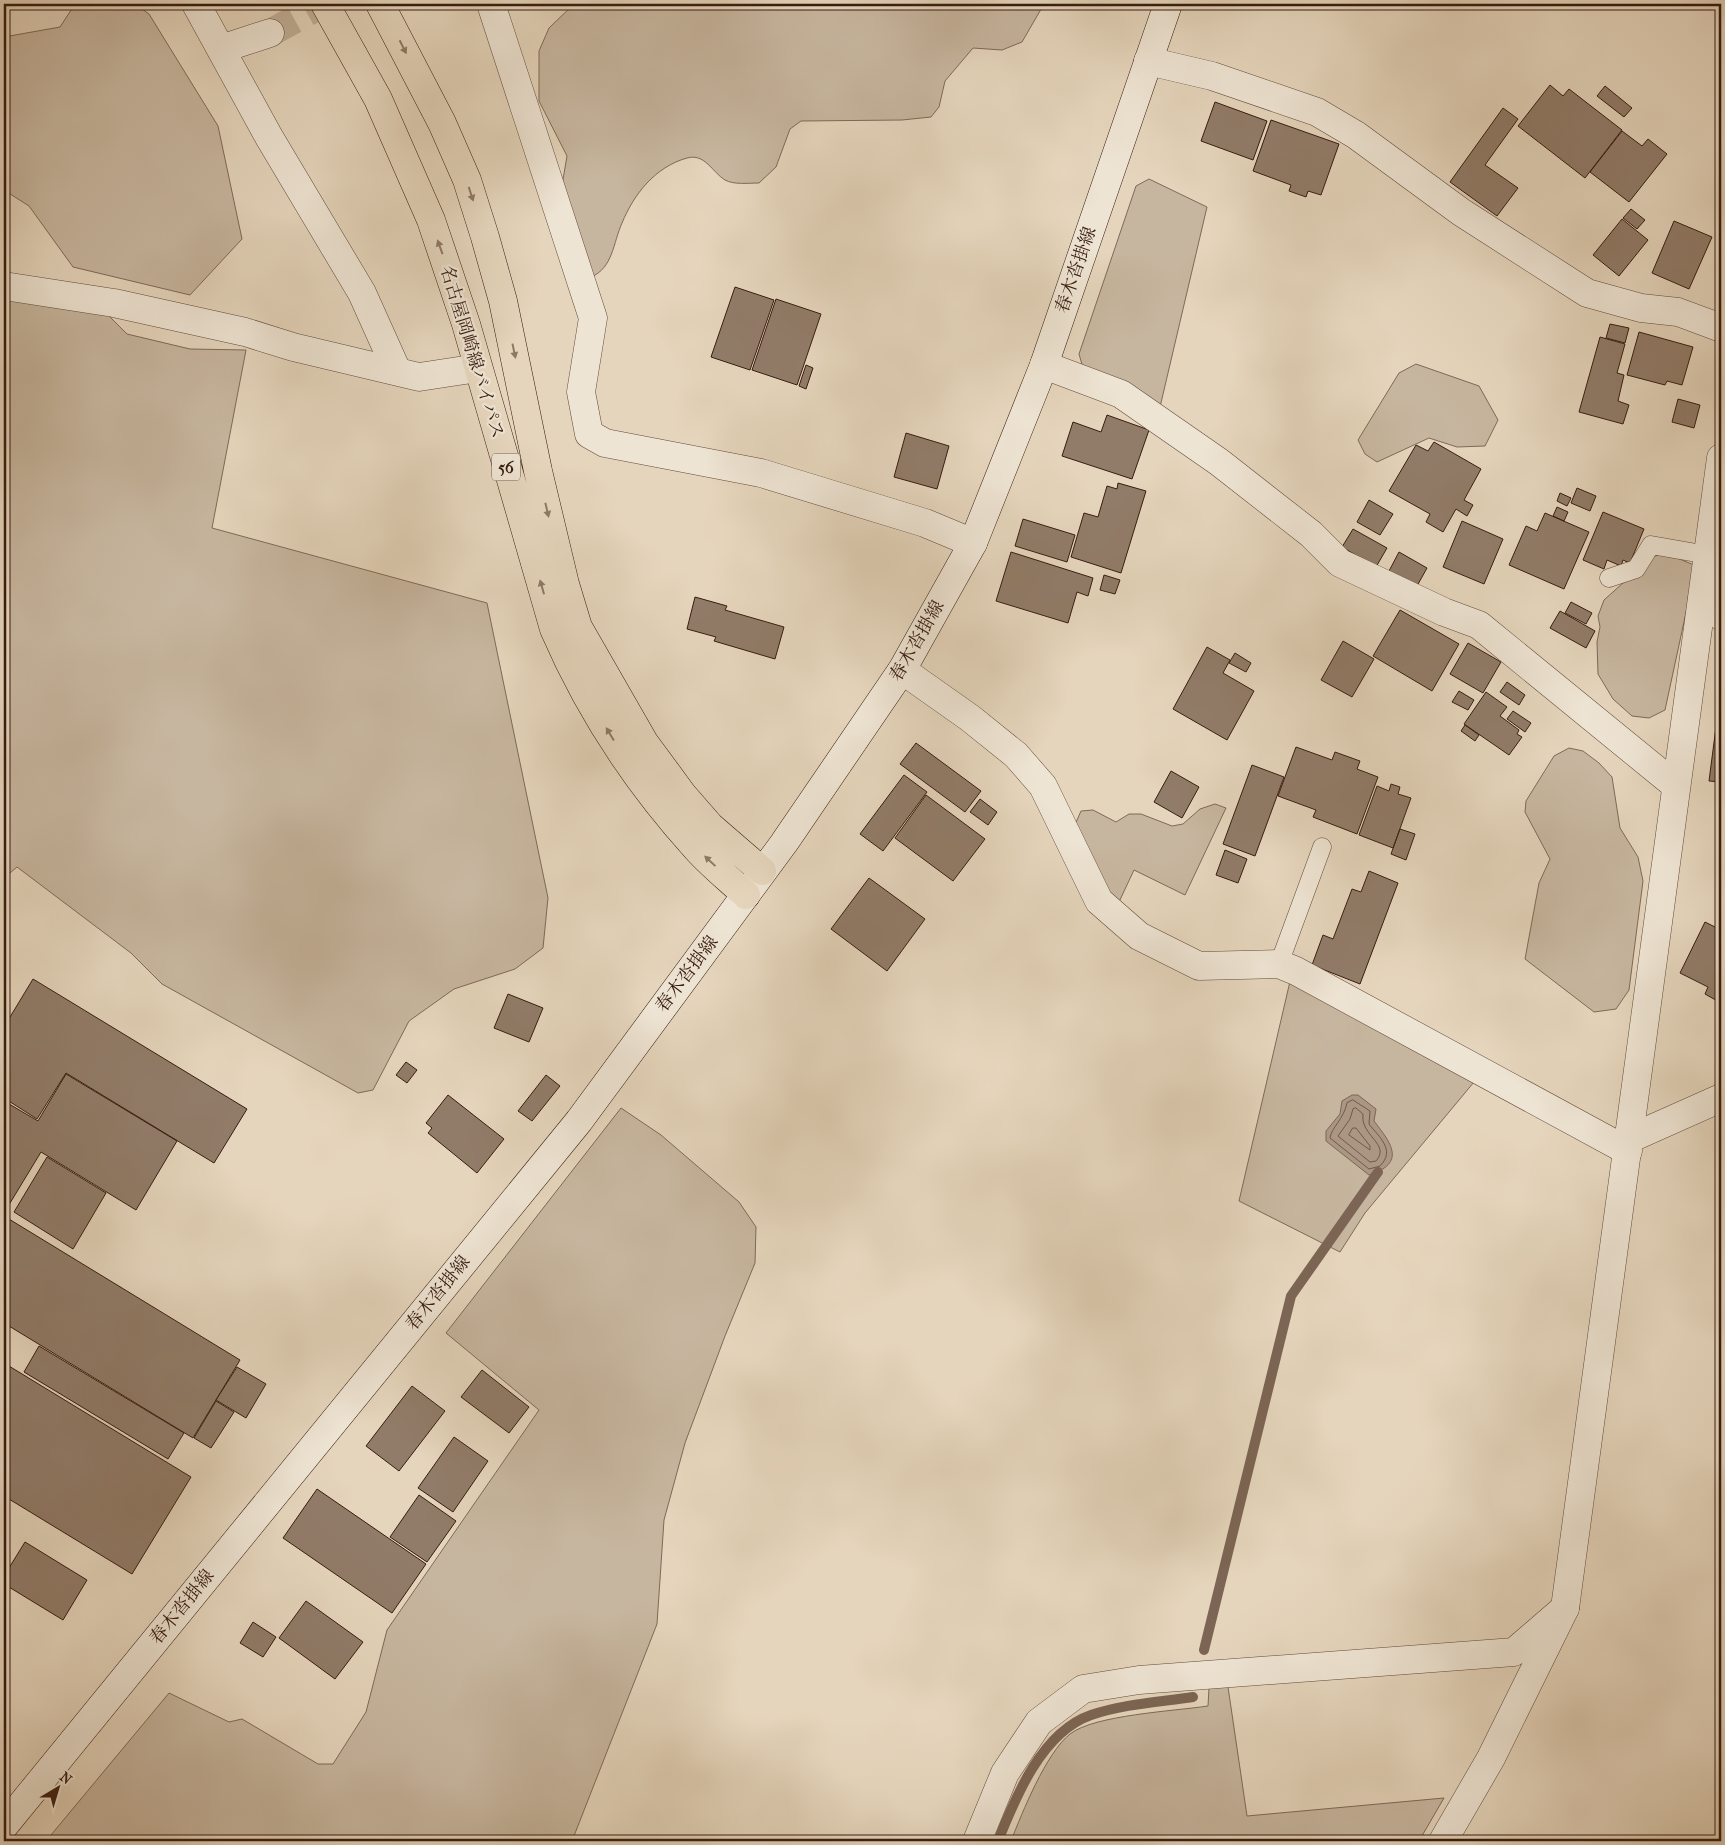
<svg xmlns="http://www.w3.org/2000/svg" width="1725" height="1845" font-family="'IM FELL French Canon','Noto Serif JP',serif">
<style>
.green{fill:#c7b69f;stroke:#7f6958}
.water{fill:#aa9682;stroke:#7c6554}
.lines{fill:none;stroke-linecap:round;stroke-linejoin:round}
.shore{stroke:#705949;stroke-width:1}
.stream{stroke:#7c6554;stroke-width:10}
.building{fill:#917c69;stroke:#371c10}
.minor-tunnel{stroke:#c2b09a;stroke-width:28;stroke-dasharray:28 14;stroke-linecap:butt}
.service-casing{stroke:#624a3b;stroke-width:19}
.minor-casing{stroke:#624a3b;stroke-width:29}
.tertiary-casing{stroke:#624a3b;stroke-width:29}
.secondary-casing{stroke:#371c10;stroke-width:29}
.primary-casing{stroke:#371c10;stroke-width:29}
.service{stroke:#eee4d3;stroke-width:18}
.minor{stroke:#eee4d3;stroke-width:28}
.tertiary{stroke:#eee4d3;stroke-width:28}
.secondary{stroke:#eee4d3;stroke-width:28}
.primary{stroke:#e5d5bc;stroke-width:28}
.oneway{fill:#8e7866}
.labels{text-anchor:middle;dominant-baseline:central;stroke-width:4.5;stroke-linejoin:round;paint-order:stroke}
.shield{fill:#eee4d3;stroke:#6e584a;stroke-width:1}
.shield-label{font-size:16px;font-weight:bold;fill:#371c10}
.street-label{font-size:18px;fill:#371c10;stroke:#eee4d3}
</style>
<rect width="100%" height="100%" fill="#e5d5bc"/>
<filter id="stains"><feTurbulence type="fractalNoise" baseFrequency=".004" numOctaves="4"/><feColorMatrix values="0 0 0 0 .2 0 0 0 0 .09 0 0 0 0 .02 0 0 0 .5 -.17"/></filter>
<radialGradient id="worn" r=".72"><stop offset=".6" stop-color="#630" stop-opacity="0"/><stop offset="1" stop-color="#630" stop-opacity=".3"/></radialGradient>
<!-- green -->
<path class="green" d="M 75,4 L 135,4 L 149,14 L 218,126 L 242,239 L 190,295 L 73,267 L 29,206 L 4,190 L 4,37 L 60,27 Z
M 574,4 L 1044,4 L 1022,42 L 1002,50 L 973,48 L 945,81 L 939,107 L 931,117 L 902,120 L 801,121 L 790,129 L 776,167 L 759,183 C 749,183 734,185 725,180 C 712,172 705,153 687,158 C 655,167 634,194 622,223 C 613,243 613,268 591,277 L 561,191 L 567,156 L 539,101 L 539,51 L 549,28 Z
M 1149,179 L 1207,207 L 1160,407 L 1083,368 L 1079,354 L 1136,186 Z
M 4,298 L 108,315 L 127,334 L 190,349 L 246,350 L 212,528 L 487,603 L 548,898 L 543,948 L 515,969 L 454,989 L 409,1021 L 373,1090 L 358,1093 L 162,984 L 131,953 L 17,867 L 4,878 Z
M 1416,364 L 1479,386 L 1498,420 L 1485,446 L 1457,447 L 1429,438 L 1377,462 L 1365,454 L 1358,440 L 1399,373 Z
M 1668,554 L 1696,566 L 1665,710 L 1649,718 L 1632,716 L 1613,699 L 1598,674 L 1597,642 L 1600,627 L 1598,616 L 1604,600 L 1623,583 L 1639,574 L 1654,556 Z
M 1569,748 L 1583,751 L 1599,763 L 1612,777 L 1620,828 L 1638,857 L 1643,881 L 1629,990 L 1616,1009 L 1594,1012 L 1525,959 L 1539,883 L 1550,859 L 1525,812 L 1526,801 L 1554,756 Z
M 1215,804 L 1226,808 L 1185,895 L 1134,870 L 1118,904 L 1102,895 L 1074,827 L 1081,811 L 1093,810 L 1116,822 L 1129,814 L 1141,814 L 1172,826 L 1183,824 L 1200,809 Z
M 1291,977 L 1479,1076 L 1365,1213 L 1340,1252 L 1239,1201 Z
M 621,1108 L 661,1135 L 739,1202 L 756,1227 L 755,1263 L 725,1336 L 685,1443 L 664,1520 L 657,1624 L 572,1841 L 46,1841 L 169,1693 L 229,1722 L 242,1719 L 318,1764 L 333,1764 L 366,1712 L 387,1630 L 539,1410 L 446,1333 Z
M 1228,1687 L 1247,1816 L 1444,1798 L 1419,1841 L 1011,1841 C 1022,1813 1046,1753 1070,1734 C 1094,1715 1175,1711 1208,1706 L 1209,1688 Z"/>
<!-- water -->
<path class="water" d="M 1352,1095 L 1358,1095 L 1376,1109 L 1374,1121 C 1391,1143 1407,1163 1369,1175 L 1326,1141 L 1326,1131 L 1340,1114 L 1342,1101 Z"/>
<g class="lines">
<!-- shore -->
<path class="shore" d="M 1353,1100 L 1370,1111 L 1369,1124 C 1379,1137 1396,1150 1380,1166 L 1369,1169 L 1330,1138 C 1331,1128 1344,1119 1347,1103 Z
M 1356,1108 L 1363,1114 C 1360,1136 1391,1144 1376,1161 L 1370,1162 L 1338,1136 L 1350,1119 L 1353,1109 Z
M 1353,1128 L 1356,1128 L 1370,1146 L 1370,1150 L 1349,1135 Z"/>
<!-- stream -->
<path class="stream" d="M 1204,1650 L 1291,1296 L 1378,1172
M 998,1841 C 1016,1796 1042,1732 1091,1715 C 1123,1704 1159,1702 1193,1697"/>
</g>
<!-- building -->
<path class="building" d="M 1550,85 L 1563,96 L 1569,89 L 1622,130 L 1585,178 L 1518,126 Z
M 1605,86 L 1632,108 L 1624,117 L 1597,96 Z
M 1215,102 L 1267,121 L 1253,160 L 1201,141 Z
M 1503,108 L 1518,119 L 1485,165 L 1518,188 L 1497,216 L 1450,182 Z
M 1271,120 L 1339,144 L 1321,195 L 1308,191 L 1306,197 L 1289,191 L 1291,185 L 1253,171 Z
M 1622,131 L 1642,146 L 1648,139 L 1667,154 L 1629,202 L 1590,172 Z
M 1631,209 L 1645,220 L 1637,229 L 1623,218 Z
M 1622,219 L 1648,240 L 1619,276 L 1593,255 Z
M 1674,221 L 1712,237 L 1689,289 L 1652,273 Z
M 735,287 L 774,300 L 750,370 L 711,357 Z
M 776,299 L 821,314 L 797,385 L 752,370 Z
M 1610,324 L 1629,328 L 1625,343 L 1606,338 Z
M 1639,332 L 1693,347 L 1682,385 L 1667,381 L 1665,385 L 1627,375 Z
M 1600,337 L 1625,344 L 1617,373 L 1624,375 L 1618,401 L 1629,405 L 1623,424 L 1579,412 Z
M 806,365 L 813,368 L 806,389 L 799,386 Z
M 1678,399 L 1700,405 L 1694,428 L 1672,422 Z
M 1107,415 L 1149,430 L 1132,479 L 1062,456 L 1073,422 L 1101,432 Z
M 906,433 L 949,446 L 937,489 L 894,477 Z
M 1434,442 L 1481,469 L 1464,500 L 1473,505 L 1467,516 L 1456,509 L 1443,532 L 1426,522 L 1430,514 L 1389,491 L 1416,445 L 1428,451 Z
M 1118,483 L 1146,491 L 1121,573 L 1071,557 L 1084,513 L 1098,517 L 1107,486 L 1117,489 Z
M 1577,488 L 1596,496 L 1590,511 L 1571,503 Z
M 1560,493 L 1571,498 L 1567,506 L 1557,501 Z
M 1369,500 L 1393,514 L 1380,535 L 1357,522 Z
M 1557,507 L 1568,512 L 1564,521 L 1553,516 Z
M 1603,512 L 1644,529 L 1630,563 L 1623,560 L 1621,566 L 1607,560 L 1604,569 L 1583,560 Z
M 1545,513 L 1589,532 L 1564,589 L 1509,565 L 1526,526 L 1537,531 Z
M 1023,519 L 1075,535 L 1067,562 L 1015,546 Z
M 1462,521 L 1503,539 L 1484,584 L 1443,567 Z
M 1353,529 L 1387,548 L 1376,567 L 1342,547 Z
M 1011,552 L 1093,578 L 1088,596 L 1077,592 L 1068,623 L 996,601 Z
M 1399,552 L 1427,568 L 1417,586 L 1389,571 Z
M 1104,575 L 1120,580 L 1115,594 L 1100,590 Z
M 695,597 L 727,606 L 725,610 L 784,627 L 775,659 L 714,641 L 716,637 L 687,629 Z
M 1571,602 L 1592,613 L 1586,624 L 1565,613 Z
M 1400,610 L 1459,644 L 1432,691 L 1373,656 Z
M 1560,611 L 1595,631 L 1586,648 L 1550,628 Z
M 1343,641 L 1374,659 L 1352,697 L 1321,680 Z
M 1468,643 L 1501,662 L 1483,693 L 1450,674 Z
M 1207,647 L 1230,660 L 1223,673 L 1254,691 L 1227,740 L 1173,709 Z
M 1235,653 L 1251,663 L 1246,672 L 1229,663 Z
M 1507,682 L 1525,695 L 1519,705 L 1500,692 Z
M 1459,691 L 1474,700 L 1468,710 L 1452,702 Z
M 1486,692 L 1507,707 L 1500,716 L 1519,730 L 1517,734 L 1522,737 L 1509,755 L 1464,724 Z
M 1513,711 L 1531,723 L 1525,732 L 1507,719 Z
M 1465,725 L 1479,735 L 1475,741 L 1461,731 Z
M 1716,727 L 1721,727 L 1721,782 L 1709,781 Z
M 916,743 L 981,791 L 965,812 L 900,764 Z
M 1296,747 L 1332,760 L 1335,752 L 1360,761 L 1357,769 L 1378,777 L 1357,834 L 1313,817 L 1316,810 L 1278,796 Z
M 1252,765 L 1284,777 L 1255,856 L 1223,844 Z
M 1171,771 L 1199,787 L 1182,818 L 1154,802 Z
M 904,775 L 927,792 L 883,851 L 860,834 Z
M 1391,784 L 1400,787 L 1398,794 L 1411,798 L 1393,848 L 1359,835 L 1377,786 L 1389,791 Z
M 926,795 L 985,839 L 953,881 L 895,838 Z
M 980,799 L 997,812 L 988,825 L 970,812 Z
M 1400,829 L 1415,834 L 1406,860 L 1391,854 Z
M 1225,850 L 1247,859 L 1238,883 L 1216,875 Z
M 1369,871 L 1398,883 L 1360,984 L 1312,965 L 1323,935 L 1333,939 L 1352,889 L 1361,892 Z
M 869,878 L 925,919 L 887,971 L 831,929 Z
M 1705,922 L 1721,930 L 1721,1003 L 1705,994 L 1708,987 L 1680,973 Z
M 33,979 L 247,1109 L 214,1163 L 66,1073 L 37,1119 L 4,1098 L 4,1027 Z
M 508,994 L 543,1008 L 529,1042 L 494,1028 Z
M 406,1062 L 417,1070 L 407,1083 L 396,1075 Z
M 66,1074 L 177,1141 L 136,1210 L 41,1152 L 7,1208 L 4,1206 L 4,1101 L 38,1121 Z
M 546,1075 L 560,1086 L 532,1121 L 518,1111 Z
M 448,1095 L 504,1139 L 477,1173 L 428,1133 L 432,1128 L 426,1123 Z
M 47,1157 L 106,1193 L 73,1249 L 14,1212 Z
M 4,1216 L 240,1360 L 193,1438 L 4,1323 Z
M 39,1346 L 184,1433 L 168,1459 L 24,1372 Z
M 4,1363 L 191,1477 L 132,1574 L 4,1496 Z
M 237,1367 L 266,1384 L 246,1418 L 216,1400 Z
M 482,1370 L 529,1407 L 509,1433 L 461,1397 Z
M 412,1386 L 445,1411 L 399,1471 L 366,1446 Z
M 216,1401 L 234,1412 L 211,1448 L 194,1438 Z
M 454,1437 L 488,1461 L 453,1512 L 418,1488 Z
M 317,1489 L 426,1564 L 392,1613 L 283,1538 Z
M 419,1495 L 456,1521 L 427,1562 L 390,1537 Z
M 25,1542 L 87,1580 L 63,1620 L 4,1584 L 4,1576 Z
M 306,1601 L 363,1642 L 335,1679 L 279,1638 Z
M 253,1622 L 276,1637 L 263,1657 L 240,1643 Z"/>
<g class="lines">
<!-- minor-tunnel -->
<path class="minor-tunnel" d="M 270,33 L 323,4"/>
<!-- service casing -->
<g class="service-casing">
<path id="service" d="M 1609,578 L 1636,569 L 1651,545 L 1708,555
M 1279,964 L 1322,847"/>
</g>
<!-- minor casing -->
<g class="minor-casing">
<path id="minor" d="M 196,4 L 269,137 L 362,293 L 397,371
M 491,4 L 593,318 L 581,392 L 589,434 L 605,443 L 761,473 L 925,523 L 973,543
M 221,49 L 270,33
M 1148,61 L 1212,76 L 1317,112 L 1356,135 L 1461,212 L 1587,293 L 1641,308 L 1678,312 L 1721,328
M 4,286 L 114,303 L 245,332 L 293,347 L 419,377 L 478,368
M 1044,365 L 1121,394 L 1219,462 L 1311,534 L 1340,563 L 1444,612 L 1479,625 L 1675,785
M 1702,600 L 1721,616
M 902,670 L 970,718 L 1016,755 L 1043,786 L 1099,901 L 1139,936 L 1199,966 L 1279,964 L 1296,971 L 1628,1151
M 1629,1139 L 1721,1098
M 977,1841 L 1005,1773 L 1039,1722 L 1083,1689 L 1139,1680 L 1514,1652 L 1565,1608"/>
</g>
<!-- tertiary casing -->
<g class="tertiary-casing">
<path id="tertiary" d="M 1443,1841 L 1491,1758 L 1565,1608 L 1721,458"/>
</g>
<!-- secondary casing -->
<g class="secondary-casing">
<path id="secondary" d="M 4,1826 L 579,1121 L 784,843 L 902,670 L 973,543 L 1044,365 L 1168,4"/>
</g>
<!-- primary casing -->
<g class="primary-casing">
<path id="primary" d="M 325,4 L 378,99 L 431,220 L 466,324 L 554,629 C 588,708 638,784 696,848 C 711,865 729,879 746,895
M 380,4 L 442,123 L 467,180 L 485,237 L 503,301 L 538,471 L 565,584 L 578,627 L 644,742 L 683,795 L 710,826 L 762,871"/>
</g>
<!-- service -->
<use href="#service" class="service"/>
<!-- minor -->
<use href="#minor" class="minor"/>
<!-- tertiary -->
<use href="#tertiary" class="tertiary"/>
<!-- secondary -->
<use href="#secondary" class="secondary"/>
<!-- primary -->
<use href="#primary" class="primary"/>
</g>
<!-- one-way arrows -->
<defs><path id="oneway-solid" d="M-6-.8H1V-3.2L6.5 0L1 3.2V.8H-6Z" transform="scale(1.25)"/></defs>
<g class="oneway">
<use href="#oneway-solid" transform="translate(403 47) rotate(63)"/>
<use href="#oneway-solid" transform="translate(471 194) rotate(72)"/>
<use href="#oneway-solid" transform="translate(440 247) rotate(-110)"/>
<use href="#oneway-solid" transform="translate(514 351) rotate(78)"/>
<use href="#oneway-solid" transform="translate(547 510) rotate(77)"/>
<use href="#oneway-solid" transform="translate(542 587) rotate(-106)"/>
<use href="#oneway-solid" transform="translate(610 734) rotate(-121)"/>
<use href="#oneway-solid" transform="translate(710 861) rotate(-137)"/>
</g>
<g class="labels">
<!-- shield labels -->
<rect class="shield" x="492" y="453.5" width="28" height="27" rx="4"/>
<g class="shield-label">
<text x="506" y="467">56</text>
</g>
<!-- street labels -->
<g class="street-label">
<text transform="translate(1076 270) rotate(-71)">春木沓掛線</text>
<text transform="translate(472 352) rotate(73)">名古屋岡崎線バイパス</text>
<text transform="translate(917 641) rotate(-60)">春木沓掛線</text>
<text transform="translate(687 974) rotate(-53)">春木沓掛線</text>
<text transform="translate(438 1293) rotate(-51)">春木沓掛線</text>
<text transform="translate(182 1607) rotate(-51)">春木沓掛線</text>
</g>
</g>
<!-- margin -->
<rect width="1725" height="1845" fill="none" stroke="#e5d5bc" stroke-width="20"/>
<rect x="5" y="5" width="1715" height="1835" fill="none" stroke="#371c10" stroke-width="2.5"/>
<rect x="10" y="10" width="1705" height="1825" fill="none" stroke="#371c10"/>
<!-- north arrow -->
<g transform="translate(58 1788) rotate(38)" stroke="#eee4d3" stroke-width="4" paint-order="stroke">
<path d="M0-4L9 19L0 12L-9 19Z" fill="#371c10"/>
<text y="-8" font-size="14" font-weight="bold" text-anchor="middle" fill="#371c10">N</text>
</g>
<rect width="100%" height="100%" filter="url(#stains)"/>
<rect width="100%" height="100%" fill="url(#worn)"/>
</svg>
